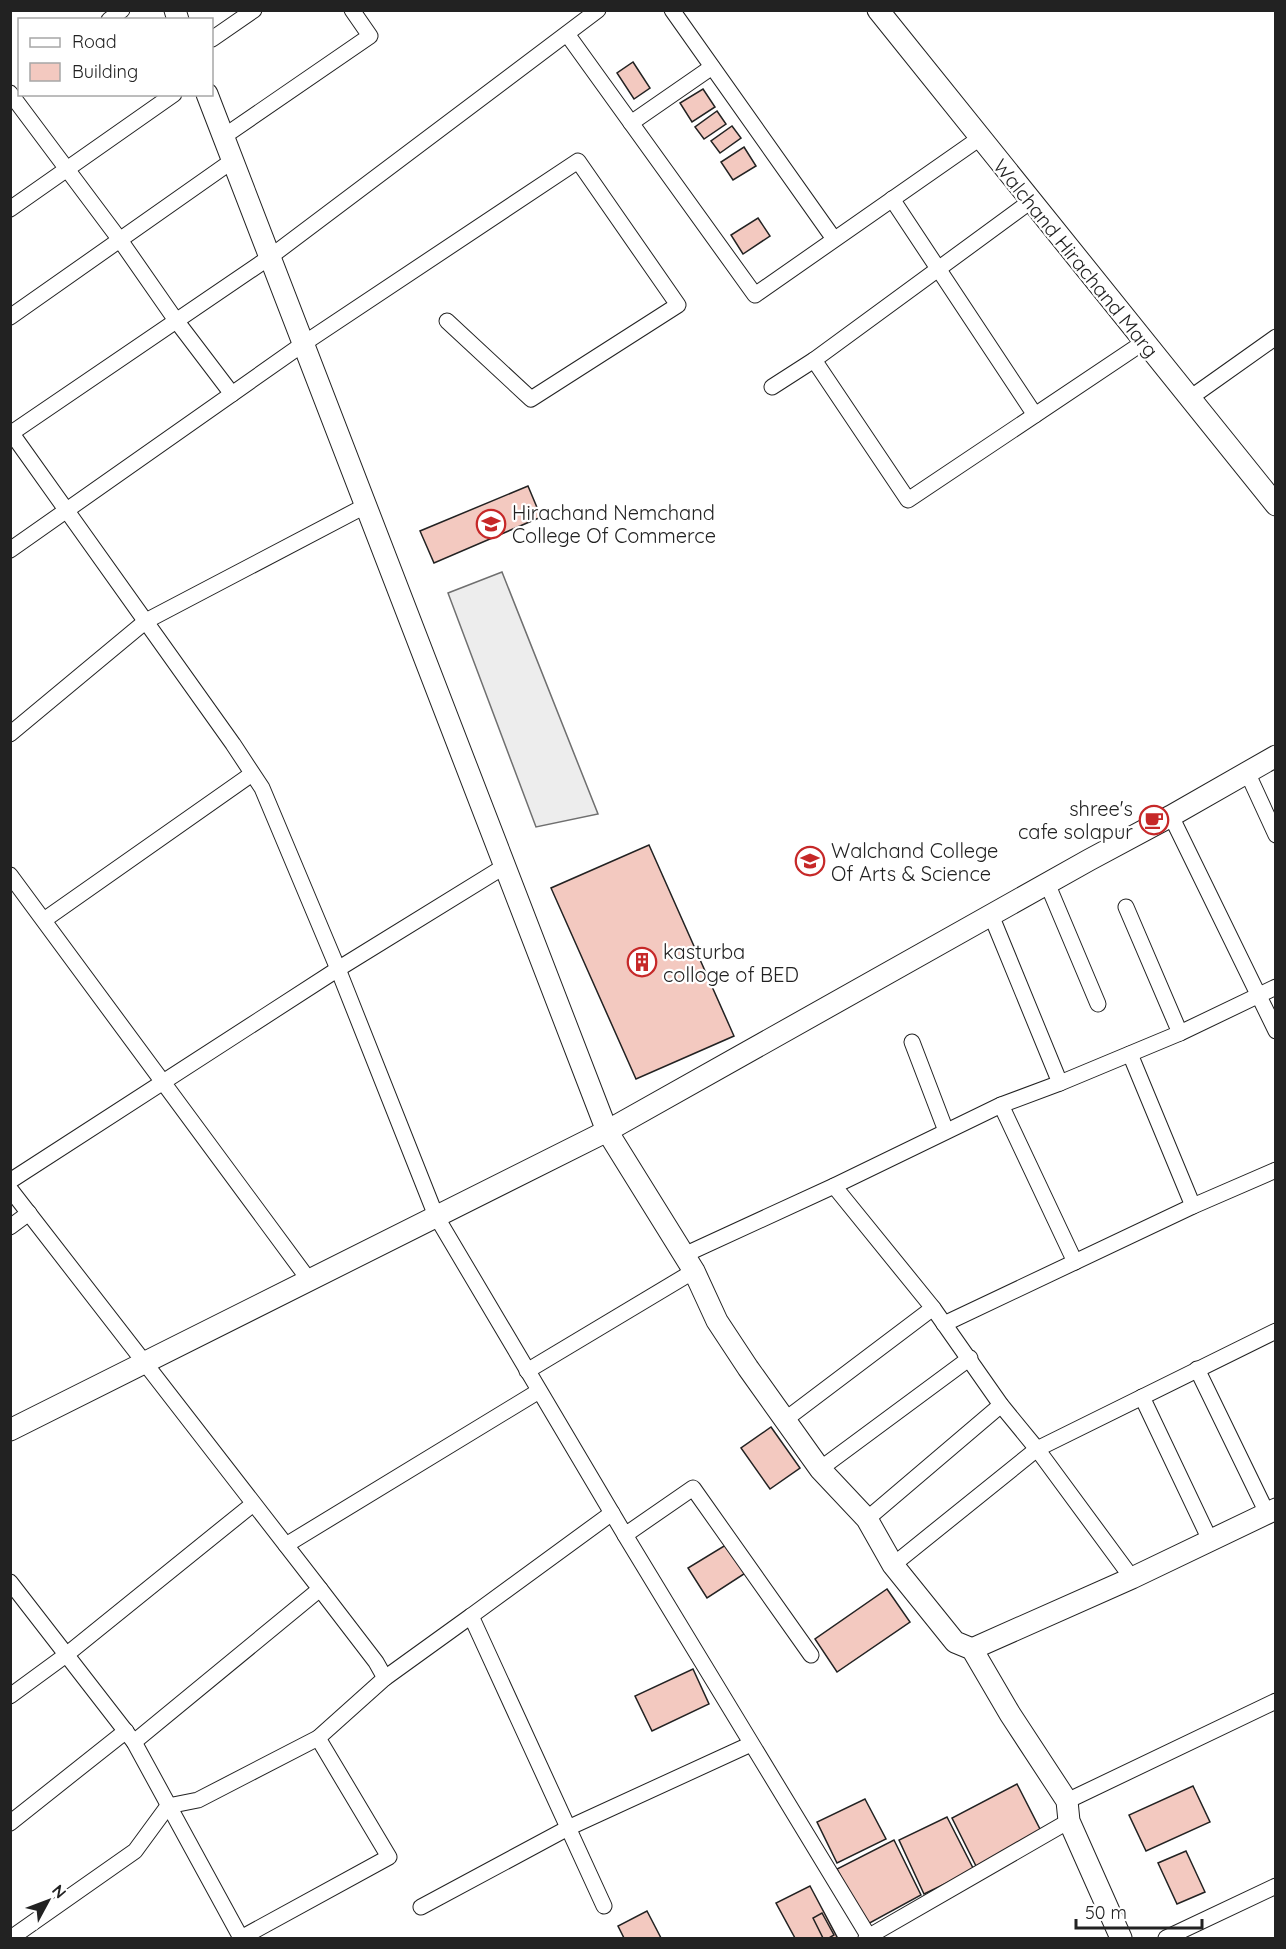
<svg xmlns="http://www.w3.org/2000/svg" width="1286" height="1949" font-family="Quicksand,sans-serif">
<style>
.parking{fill:#ededed;stroke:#6f6f6f;stroke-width:1.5}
.building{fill:#f3c9c0;stroke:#222;stroke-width:1.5}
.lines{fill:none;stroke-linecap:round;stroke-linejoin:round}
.street-casing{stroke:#222;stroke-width:17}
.secondary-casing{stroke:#222;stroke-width:23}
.street{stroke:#fff;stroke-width:15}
.secondary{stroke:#fff;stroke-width:21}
.labels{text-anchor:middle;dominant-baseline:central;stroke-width:4.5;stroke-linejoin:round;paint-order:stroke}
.street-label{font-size:20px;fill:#222;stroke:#fff}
.poi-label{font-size:20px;fill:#222;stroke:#fff;text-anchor:start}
</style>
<rect width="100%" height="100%" fill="#fff"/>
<!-- parking -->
<path class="parking" d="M502 572 598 814 536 827 448 593Z"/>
<!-- building -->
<g class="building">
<path d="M633 62 650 88 634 99 617 73Z"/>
<path d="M703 89 715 107 692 122 680 103Z"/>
<path d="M717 111 726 124 704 139 695 127Z"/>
<path d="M732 126 741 138 720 153 711 141Z"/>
<path d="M744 147 756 166 733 180 721 162Z"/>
<path d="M758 218 770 236 743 254 731 235Z"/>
<path d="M528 486 541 517 434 563 420 531Z"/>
<path d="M649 845 734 1036 636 1079 551 888Z"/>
<path d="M771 1427 800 1468 770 1489 741 1448Z"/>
<path d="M729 1543 747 1572 707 1598 688 1568Z"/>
<path d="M887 1589 910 1622 837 1672 815 1639Z"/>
<path d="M693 1669 709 1704 652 1731 635 1696Z"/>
<path d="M1017 1784 1042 1833 977 1868 952 1818Z"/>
<path d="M1193 1786 1210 1822 1146 1851 1129 1815Z"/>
<path d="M865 1799 886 1839 837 1863 817 1822Z"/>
<path d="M947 1817 974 1870 924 1894 899 1840Z"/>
<path d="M894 1840 921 1895 866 1925 837 1869Z"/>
<path d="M1186 1851 1205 1892 1177 1904 1158 1863Z"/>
<path d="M810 1886 837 1937 835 1938H795L776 1903Z"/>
<path d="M647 1911 661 1938H624L618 1926Z"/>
<path d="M822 1913 834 1935 829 1938H823L813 1918Z"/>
</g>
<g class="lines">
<!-- street casing -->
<g class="street-casing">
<g id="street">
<path d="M672 10 834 239"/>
<path d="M109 20 122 10"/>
<path d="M567 34 755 295 980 138"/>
<path d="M212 39 254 10"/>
<path d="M10 93 120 240 175 319 232 394"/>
<path d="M631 123 712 67"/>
<path d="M223 137 370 36 352 10"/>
<path d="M892 199 1035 415"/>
<path d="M1031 201 814 360 908 500 1144 342"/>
<path d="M10 209 174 94"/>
<path d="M10 317 232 161"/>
<path d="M772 387 814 360"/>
<path d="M1190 398 1276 337"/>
<path d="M10 431 233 744 262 788 338 969 436 1216 625 1535 693 1488 811 1655"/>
<path d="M10 434 270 257 598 10"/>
<path d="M10 550 303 344 578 161 678 305 531 399 447 321"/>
<path d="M10 734 146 621 365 506"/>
<path d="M1247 772 1276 835"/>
<path d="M1171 816 1276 1031"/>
<path d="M10 875 309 1280"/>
<path d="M1047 883 1098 1004"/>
<path d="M1126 907 1180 1033"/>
<path d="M991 915 1060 1083"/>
<path d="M44 920 252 774"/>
<path d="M912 1042 946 1131"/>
<path d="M1130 1054 1193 1206"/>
<path d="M1001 1105 1075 1262"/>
<path d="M10 1181 338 969 505 866"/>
<path d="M834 1186 933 1308 1001 1405 1037 1449 1132 1578"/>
<path d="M10 1189 320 1589 134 1742"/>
<path d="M10 1227 29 1213"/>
<path d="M684 1255 834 1186 1001 1105 1060 1083 1180 1033 1276 987"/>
<path d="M944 1324 1193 1206 1276 1170"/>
<path d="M1197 1369 1267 1513"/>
<path d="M527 1371 694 1271"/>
<path d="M1142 1397 1210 1540"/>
<path d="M786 1419 933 1308"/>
<path d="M820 1469 970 1358"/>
<path d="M867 1519 1001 1405"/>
<path d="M625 1535 869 1937"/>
<path d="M286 1545 539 1391"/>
<path d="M893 1565 1037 1449 1276 1331"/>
<path d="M10 1582 134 1742 241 1938"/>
<path d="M320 1589 376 1662 385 1678"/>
<path d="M471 1616 612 1513"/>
<path d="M10 1696 66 1655 253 1504"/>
<path d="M1067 1801 1276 1701"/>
<path d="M10 1823 126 1731"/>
<path d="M421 1907 568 1828 751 1744"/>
<path d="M11 1938 135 1851 168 1806 198 1800 318 1738 385 1678 471 1616 604 1906"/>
<path d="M241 1938 389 1857 318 1738"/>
<path d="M866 1938 1069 1821"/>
<path d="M1166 1938 1276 1886"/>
</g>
</g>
<!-- secondary casing -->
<g class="secondary-casing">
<g id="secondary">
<path d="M175 10 178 20"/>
<path d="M878 10 1276 505"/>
<path d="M207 94 607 1131 694 1271 717 1321 748 1368 820 1469 867 1519 893 1565 955 1642 972 1649 1010 1714 1067 1801 1069 1821 1121 1938"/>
<path d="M10 1430 607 1131 1089 860 1171 816 1276 756"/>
<path d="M972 1649 1132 1578 1276 1509"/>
</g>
</g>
<!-- street -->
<use href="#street" class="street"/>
<!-- secondary -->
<use href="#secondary" class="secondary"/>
</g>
<!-- icons -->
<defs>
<g id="university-ring" transform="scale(1.5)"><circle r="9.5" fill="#fff" stroke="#c62828" stroke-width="1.5"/><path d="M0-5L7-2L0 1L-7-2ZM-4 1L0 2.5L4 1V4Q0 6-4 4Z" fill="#c62828"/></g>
<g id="cafe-ring" transform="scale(1.5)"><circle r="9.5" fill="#fff" stroke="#c62828" stroke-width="1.5"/><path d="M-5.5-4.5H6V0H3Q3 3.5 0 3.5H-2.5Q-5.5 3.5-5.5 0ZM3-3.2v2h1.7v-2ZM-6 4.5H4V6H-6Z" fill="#c62828"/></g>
<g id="building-ring" transform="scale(1.5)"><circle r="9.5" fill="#fff" stroke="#c62828" stroke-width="1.5"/><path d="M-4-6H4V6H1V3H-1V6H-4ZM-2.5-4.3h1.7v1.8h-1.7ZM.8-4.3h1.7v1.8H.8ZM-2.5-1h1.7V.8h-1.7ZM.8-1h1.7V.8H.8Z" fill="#c62828"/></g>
</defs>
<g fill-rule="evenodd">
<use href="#university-ring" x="491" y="524"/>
<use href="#cafe-ring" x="1154" y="820"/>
<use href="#university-ring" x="810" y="861"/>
<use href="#building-ring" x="642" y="962"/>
</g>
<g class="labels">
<!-- street labels -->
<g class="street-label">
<text transform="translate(1076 258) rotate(51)">Walchand Hirachand Marg</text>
</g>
<!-- poi labels -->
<g class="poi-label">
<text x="512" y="512">Hirachand Nemchand<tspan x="512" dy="23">College Of Commerce</tspan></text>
<text x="1133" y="808" text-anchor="end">shree's<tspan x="1133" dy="23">cafe solapur</tspan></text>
<text x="831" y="850">Walchand College<tspan x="831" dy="23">Of Arts &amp; Science</tspan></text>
<text x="663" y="951">kasturba<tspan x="663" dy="23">colloge of BED</tspan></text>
</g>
</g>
<!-- border -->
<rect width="1286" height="1949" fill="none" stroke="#222222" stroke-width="24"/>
<!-- legend -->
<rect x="18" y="18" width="195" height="78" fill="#ffffff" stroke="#a7a7a7" stroke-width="1.5"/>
<rect x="30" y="38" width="30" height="9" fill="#ffffff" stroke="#a7a7a7" stroke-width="1.5"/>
<text x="72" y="48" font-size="18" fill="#222222">Road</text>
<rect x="30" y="63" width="30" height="18" fill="#f3c9c0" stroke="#a7a7a7" stroke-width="1.5"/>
<text x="72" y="78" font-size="18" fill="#222222">Building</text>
<!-- north arrow -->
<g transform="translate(48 1901) rotate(49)" stroke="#ffffff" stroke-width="4.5" paint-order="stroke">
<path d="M0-4.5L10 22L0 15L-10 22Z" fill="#222222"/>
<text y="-9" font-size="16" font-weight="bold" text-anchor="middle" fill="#222222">N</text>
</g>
<!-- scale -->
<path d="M1076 1919v9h126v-9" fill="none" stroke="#222222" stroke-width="3"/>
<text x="1085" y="1919" font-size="18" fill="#222222" stroke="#ffffff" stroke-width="4.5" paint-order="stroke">50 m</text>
</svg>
